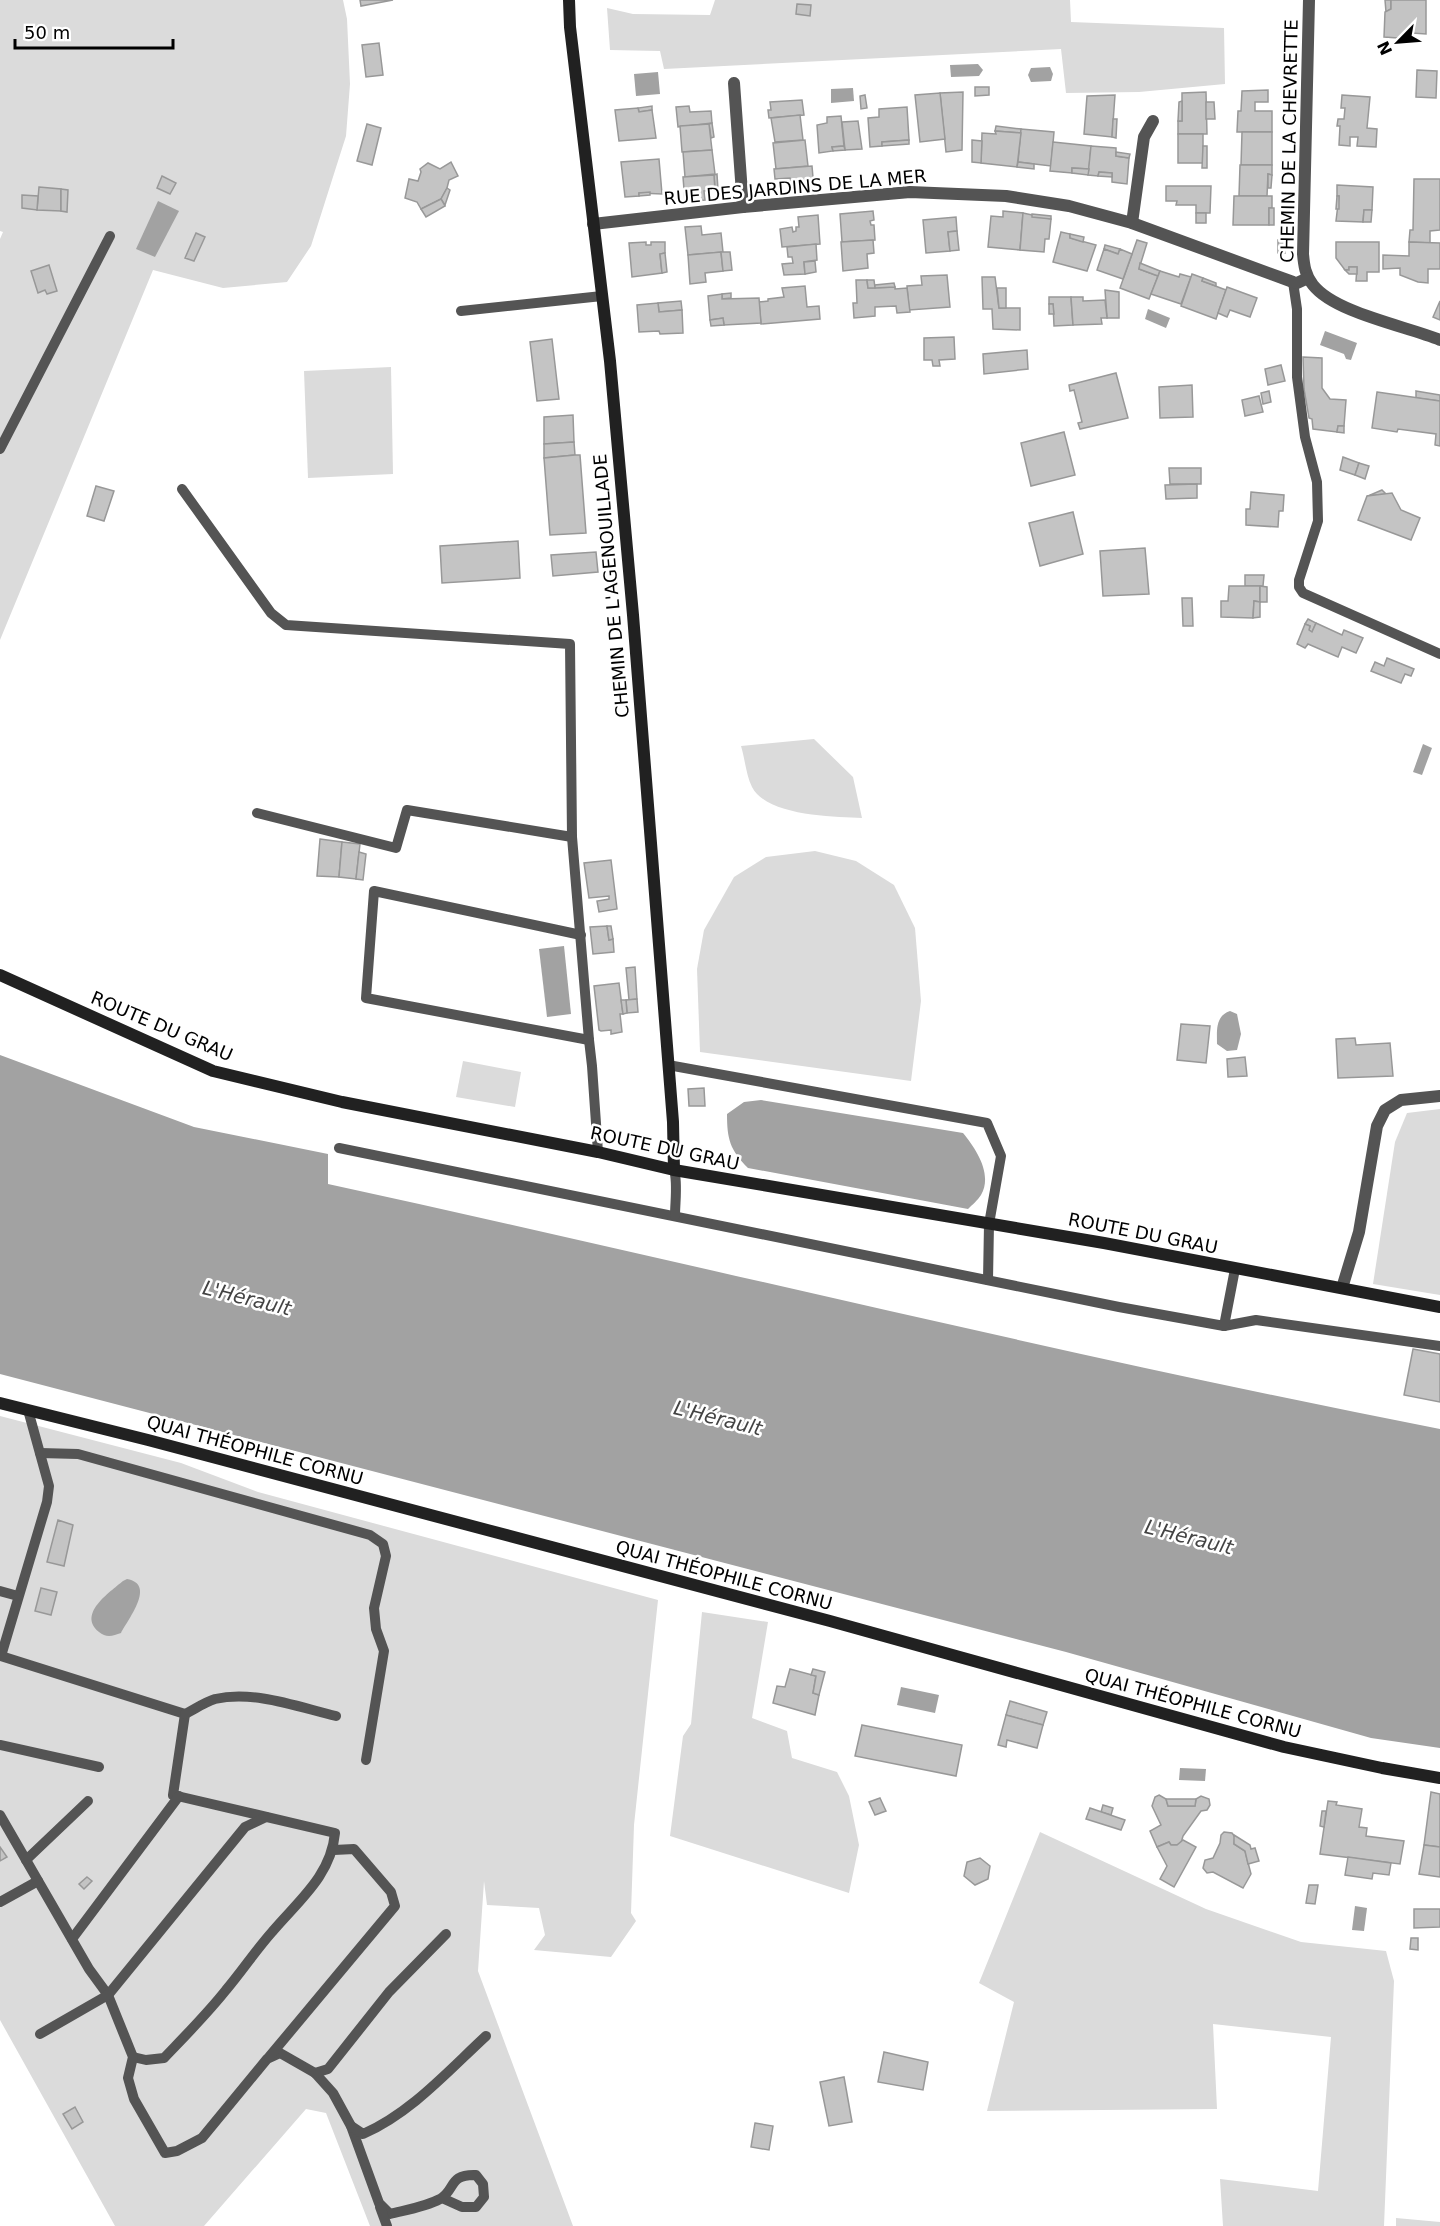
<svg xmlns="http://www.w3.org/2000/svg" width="1440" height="2226" font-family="'DejaVu Sans',sans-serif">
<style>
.green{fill:#dbdbdb}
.water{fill:#a2a2a2}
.building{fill:#c4c4c4;stroke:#989898;stroke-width:1.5}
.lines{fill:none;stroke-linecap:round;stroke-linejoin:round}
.lane{stroke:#545454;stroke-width:10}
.street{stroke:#545454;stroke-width:12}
.secondary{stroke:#212121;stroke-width:12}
.labels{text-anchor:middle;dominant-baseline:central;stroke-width:5;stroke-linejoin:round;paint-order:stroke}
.street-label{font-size:18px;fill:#000;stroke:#fff}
.water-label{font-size:20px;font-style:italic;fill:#434343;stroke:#fff}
</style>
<rect width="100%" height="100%" fill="#fff"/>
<!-- green -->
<g class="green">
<path d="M0 0H343L347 19 350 84 346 136 311 246 287 282 223 288 153 270 0 640V239L3 232 0 231Z"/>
<path d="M715 0H1070L1071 22 1224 28 1225 84 1139 92 1066 93 1061 49 664 69 660 51 610 50 607 8 633 14 710 15Z"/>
<path d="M391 367 393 474 308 478 304 371Z"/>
<path d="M814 739 853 777 862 818C833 817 767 816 752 787 746 775 745 759 741 746Z"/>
<path d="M815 851 856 861 894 885 915 928 921 1001 911 1081 700 1052 697 969 704 930 734 877 766 857Z"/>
<path d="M463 1061 521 1072 515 1107 456 1097Z"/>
<path d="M1440 1109V1295L1373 1284 1395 1142 1407 1113Z"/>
<path d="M0 1416 181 1463 258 1492 658 1600 634 1825 631 1913 636 1921 611 1957 534 1950 545 1935 539 1908 487 1905 484 1881 478 1971 573 2226H370L326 2113 306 2109 204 2226H115L0 2020Z"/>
<path d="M702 1612 768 1622 752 1718 787 1731 792 1758 837 1772 849 1796 859 1845 849 1893 670 1836 683 1736 691 1724Z"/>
<path d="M1040 1832 1206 1909 1301 1942 1386 1951 1394 1981 1384 2226H1223L1220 2179 1318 2191 1331 2037 1213 2024 1217 2109 987 2111 1014 2002 979 1983Z"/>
<path d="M1396 2218 1440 2222V2226H1396Z"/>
</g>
<!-- water -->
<g class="water">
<path d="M978 64 983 70 979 76 951 77 950 65Z"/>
<path d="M1050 67 1053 74 1051 81 1031 82 1028 75 1031 68Z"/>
<path d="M658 72 660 94 636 96 634 74Z"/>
<path d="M853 88 854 101 831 103V89Z"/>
<path d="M158 201 179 211 155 257 136 249Z"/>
<path d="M1148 309 1170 318 1166 328 1145 319Z"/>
<path d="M1325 331 1357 343 1351 360 1346 359 1344 354 1320 345Z"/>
<path d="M1423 744 1432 748 1422 775 1413 772Z"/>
<path d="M564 946 571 1014 547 1017 539 949Z"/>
<path d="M1230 1011 1237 1014 1241 1034 1237 1050 1227 1051 1217 1044C1217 1031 1215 1016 1230 1011Z"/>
<path d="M0 1055 194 1127 328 1154V1184C699 1265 1067 1356 1440 1429V1748L1371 1738 1066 1652 0 1374Z"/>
<path d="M761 1100 963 1133C976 1149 993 1174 981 1195 978 1200 972 1205 968 1209L748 1168C730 1150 727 1139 727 1114L744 1102Z"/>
<path d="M127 1579C156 1584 129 1618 121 1633 113 1636 106 1638 99 1632 77 1614 110 1592 123 1581Z"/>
<path d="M901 1687 939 1695 935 1713 897 1705Z"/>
<path d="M1180 1768 1206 1769 1205 1781 1179 1780Z"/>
<path d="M1355 1906 1367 1908 1364 1931 1352 1930Z"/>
</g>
<!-- building -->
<g class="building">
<path d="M360 0H393L361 6Z"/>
<path d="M1385 0H1391V9L1386 12Z"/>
<path d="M1391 0H1426V34L1412 33V39L1384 37 1385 12 1391 9Z"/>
<path d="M797 4 811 5 810 16 796 14Z"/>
<path d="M379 43 383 75 366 77 362 45Z"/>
<path d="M1417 70 1437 71 1436 98 1416 97Z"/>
<path d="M975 87H989V95L975 96Z"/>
<path d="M1268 90V102H1255V111H1272V132H1237L1238 111H1241L1242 91Z"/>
<path d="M963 92 962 150 946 152 940 93Z"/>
<path d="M1206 92 1207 134H1178V121H1182V93Z"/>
<path d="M940 93 945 139 920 142 915 95Z"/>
<path d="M865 95 867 108 861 109 860 96Z"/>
<path d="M1115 95 1112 137 1084 134 1087 96Z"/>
<path d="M1342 95 1370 97 1367 128 1377 129 1376 147 1357 146 1358 137H1350V146L1339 145 1340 126H1337L1338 119H1344L1345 108H1341Z"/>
<path d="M802 100 804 115 769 118 768 110H771L770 102Z"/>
<path d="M1182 101V121H1178L1179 102Z"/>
<path d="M1206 102H1214L1215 119H1206Z"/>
<path d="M652 106V110L639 112 638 108Z"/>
<path d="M689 106 690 112 711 111 712 123 678 127 676 107Z"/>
<path d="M907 107 909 140 882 142V146L870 147 868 118 879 117V109Z"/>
<path d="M638 108 639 112 652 110 656 138 619 141 615 110Z"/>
<path d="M800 115 803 140 775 142 771 118Z"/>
<path d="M841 116 844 146 832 147 833 151 819 153 817 125 827 123V117Z"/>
<path d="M1113 119H1117L1116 138 1112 137Z"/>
<path d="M858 121 862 149 845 150 842 122Z"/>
<path d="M712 123 714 137 711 138 709 124Z"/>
<path d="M367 124 381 128 372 165 357 161Z"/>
<path d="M709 124 712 150 682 152 680 126Z"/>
<path d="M996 126 1021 129V133L995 131Z"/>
<path d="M1021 129 1054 132 1051 166 1018 162Z"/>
<path d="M995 131 1021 133 1017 167 981 163 982 133 996 134Z"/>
<path d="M1242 132H1272V165H1241Z"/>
<rect x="1178" y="134" width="25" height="29"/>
<path d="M805 140 808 166 776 169 773 143Z"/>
<path d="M909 140V144L882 146V142Z"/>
<path d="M972 140 982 141 981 163 972 162Z"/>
<path d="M1053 142 1091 146 1089 169 1072 168V173L1050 171Z"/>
<path d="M844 146 845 150 833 151 832 147Z"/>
<path d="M1091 146 1116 148V156L1129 158 1127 184 1112 182V173L1099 172 1098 176 1088 175Z"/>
<path d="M1203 146H1207V168H1202Z"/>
<path d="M712 150 715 174 685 177 683 152Z"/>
<path d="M1116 152 1130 154 1129 158 1116 156Z"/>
<path d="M659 159 662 194 639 193V196L625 197 621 162Z"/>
<path d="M451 162 458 176 449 180 447 188 441 199 421 209 417 202 405 198 409 179 418 181 421 172 420 169 428 163 440 169Z"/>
<path d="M1018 162 1034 164V169L1017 167Z"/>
<path d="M1240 165H1272V175L1268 174 1267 196H1239Z"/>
<path d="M812 166 814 189 789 192 788 182 791 181 790 178 775 179 774 169Z"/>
<path d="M1072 168 1089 169 1088 175 1072 173Z"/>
<path d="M1099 172 1112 173V177L1098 176Z"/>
<path d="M717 174 718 190H715L714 175Z"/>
<path d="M1268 174 1272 175 1271 188H1268Z"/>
<path d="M714 175 715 190 704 191 705 200 685 202 683 177Z"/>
<path d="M162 176 176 183 170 194 157 188Z"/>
<path d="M1414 179H1440V230L1430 231V243L1409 242 1410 230H1413Z"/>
<path d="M1337 185 1373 187 1372 210H1364L1363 222 1336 221 1339 196H1337Z"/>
<path d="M1166 186H1211L1210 213H1196V205H1176L1177 201H1166Z"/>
<path d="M39 187 61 189V211L37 210Z"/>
<path d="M447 188 450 190 445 205 441 199Z"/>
<path d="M61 189 68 190 67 212 61 211Z"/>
<path d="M650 192V195L639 196V193Z"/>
<path d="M22 195 38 196 37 210 22 208Z"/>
<path d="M1234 196H1272V208H1269V225H1233Z"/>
<path d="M1337 196H1339V209H1336Z"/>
<path d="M441 199 445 206 426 217 421 209Z"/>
<rect x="1269" y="208" width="5" height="17"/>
<path d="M1364 210H1372L1371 222H1363Z"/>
<path d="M873 211 874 220 870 221 871 225H874L875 240 842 242 840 214Z"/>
<path d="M1003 211 1023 213 1020 250 988 247 991 216 1003 217Z"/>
<path d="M1023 213 1051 219 1049 239H1045L1044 252 1020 250Z"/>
<rect x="1196" y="213" width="10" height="10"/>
<path d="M1032 214 1051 216V219L1032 217Z"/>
<path d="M818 215 820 244 782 247 780 229 792 227 793 232 796 231V227H799L798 217Z"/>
<path d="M956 217 957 231 948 232 950 251 926 253 923 220Z"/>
<path d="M701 226 702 235 721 233 723 252 688 255 685 227Z"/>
<path d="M957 231 959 250 950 251 948 232Z"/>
<path d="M1061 232 1070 234V238L1096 245 1087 271 1053 262Z"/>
<path d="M196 233 205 237 194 261 185 258Z"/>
<path d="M1070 234 1084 237 1083 242 1070 238Z"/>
<path d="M873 240 874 253 867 254 868 268 843 271 841 242Z"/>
<path d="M1137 240 1147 243 1139 269 1158 276 1149 299 1120 288Z"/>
<rect x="1278" y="240" width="7" height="13"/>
<path d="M646 242V245H651V242H665V253L660 254 662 273 632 277 629 243Z"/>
<path d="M1336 242H1379V272H1367V281H1356L1357 267H1349V270H1345L1336 258Z"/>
<path d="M1409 242 1440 243V269H1428V283L1418 282 1400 275V268L1383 269V255L1409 256Z"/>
<path d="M816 244 817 260 804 262 805 274 784 275 782 264 793 263 792 257H788L787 247Z"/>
<path d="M1105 245 1120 249 1118 254 1104 249Z"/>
<path d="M1104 249 1118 254 1120 249 1132 254 1123 279 1097 270Z"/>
<path d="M721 252 723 271 705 273 706 282 690 284 688 255Z"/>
<path d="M721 252H730L732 270 723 271Z"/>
<path d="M665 253 667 272 662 273 660 254Z"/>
<path d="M815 261 816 272 805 274 804 262Z"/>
<path d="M1140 263 1160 271 1158 276 1139 269Z"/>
<path d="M49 265 57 291 47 294 45 290 38 293 31 271Z"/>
<path d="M1349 267H1357V274H1349L1345 270H1349Z"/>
<path d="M1160 271 1179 277 1180 274 1191 277 1181 304 1151 294Z"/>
<path d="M1192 274 1203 278 1202 281 1226 290 1216 319 1181 306Z"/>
<path d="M947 275 950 307 909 310 907 286 922 285 921 276Z"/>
<path d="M982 277H995L999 308H1020V330L993 329 992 309H983Z"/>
<path d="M1203 278 1216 283V286L1202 281Z"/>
<path d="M856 280H867L868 288 895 287V289L907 288 910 312 897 313 896 306 875 307V316L854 318 853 303H857Z"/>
<path d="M867 280H874L875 288H868Z"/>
<path d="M894 283 895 287 875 288V285Z"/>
<path d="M805 286 807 307 819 306 820 319 761 324 759 302 768 301V299L784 297 782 288Z"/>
<path d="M1227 287 1257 298 1250 317 1230 310 1227 317 1218 313Z"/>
<path d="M997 288H1006V308H999Z"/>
<path d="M1105 290 1119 292V318H1107Z"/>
<path d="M731 293V298L722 299V294Z"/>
<path d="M722 294V299L759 298 761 323 724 325 723 318 710 320 708 296Z"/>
<path d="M1049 297H1071L1073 325 1054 326 1053 304H1049Z"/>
<path d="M1071 297H1083V301L1105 300 1107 318H1101L1102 324 1073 325Z"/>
<path d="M681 301 682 310 659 312 658 303Z"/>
<path d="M1440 301V320L1433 317Z"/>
<path d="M658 303 659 312 682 310 683 333 660 334 659 331 639 332 637 305Z"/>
<path d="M1049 304H1053L1054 314H1049Z"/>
<path d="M723 318 724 325 711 326 710 320Z"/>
<path d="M954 337 955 359 939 360 940 366H933L932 360H924V338Z"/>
<path d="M552 339 559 399 537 401 530 342Z"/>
<path d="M1027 350 1028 369 984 374 983 354Z"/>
<path d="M1303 357 1322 358V388L1330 399 1346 400 1344 426H1338L1337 432 1313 429 1312 419 1309 418 1304 389Z"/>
<path d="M1281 365 1285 381 1268 385 1265 369Z"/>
<path d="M1116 373 1128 418 1080 429 1078 423 1082 422 1074 390 1070 391 1069 385Z"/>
<path d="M1192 385 1193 417 1160 418 1159 387Z"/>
<path d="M1269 391 1271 402 1263 404 1261 393Z"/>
<path d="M1416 391 1440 395V401L1416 398Z"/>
<path d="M1377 392 1440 401V446L1435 445 1436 434 1398 429 1397 432 1372 428Z"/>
<path d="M1259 396 1263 412 1245 416 1242 400Z"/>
<path d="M573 415 574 442 544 444V417Z"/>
<path d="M1338 426H1344V433L1337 432Z"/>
<path d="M1064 432 1075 475 1031 486 1021 443Z"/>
<path d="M574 442 575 455 544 458V444Z"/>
<path d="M575 455H580L586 533 550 535 544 458Z"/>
<path d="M1343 457 1359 463 1355 475 1340 470Z"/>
<path d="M1359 463 1369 466 1365 479 1355 475Z"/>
<path d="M1169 468H1201V484H1170Z"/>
<path d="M1197 484V498L1166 499 1165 485Z"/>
<path d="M96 486 114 491 104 521 87 516Z"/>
<path d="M1382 490 1386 494 1367 496H1368Z"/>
<path d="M1251 492 1284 495 1283 511H1279L1278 527 1246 525V509H1250Z"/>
<path d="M1392 493 1401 510 1420 518 1411 540 1358 520 1367 496Z"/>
<path d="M1073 512 1083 554 1040 566 1029 523Z"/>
<path d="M518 541 520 578 442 583 440 546Z"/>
<path d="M1145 548 1149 594 1103 596 1100 551Z"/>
<path d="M596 552 598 572 553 576 551 555Z"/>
<path d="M1245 575H1264L1263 586H1245Z"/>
<path d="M1229 586H1260V602L1254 601 1253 618 1221 617V601H1228Z"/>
<path d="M1260 586 1267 587V602H1260Z"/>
<path d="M1182 598H1192L1193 626H1183Z"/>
<path d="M1254 601 1260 602V617L1253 618Z"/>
<path d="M1308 619 1316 623 1312 632 1309 630 1310 626 1305 624Z"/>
<path d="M1316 623 1342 635 1344 630 1363 638 1356 653 1342 647 1338 657 1308 644 1305 648 1297 644 1305 624 1310 626 1309 630 1312 632Z"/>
<path d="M1387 658 1414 669 1411 676 1405 674 1401 683 1371 671 1375 662 1384 666Z"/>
<path d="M320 839 342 842 339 877 317 876Z"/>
<path d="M342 842 360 844 356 879 339 877Z"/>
<path d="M359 852 366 854 363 880 356 879Z"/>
<path d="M611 860 617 909 599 912 597 901 609 899V896L589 898 584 863Z"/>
<path d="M607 926 609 940 613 939 614 952 593 954 590 927Z"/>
<path d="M607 926H611L613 939 609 940Z"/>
<path d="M635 967 637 999 629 1000 626 968Z"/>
<path d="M619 983 623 1014H620L622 1032 611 1034V1030L601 1031 599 1030 594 986Z"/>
<path d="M637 999 638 1012 627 1013 626 1000Z"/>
<path d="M621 1000H626L627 1013 623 1014Z"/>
<path d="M1181 1024 1210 1026 1206 1063 1177 1060Z"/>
<path d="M1355 1038 1356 1045 1390 1043 1393 1076 1338 1078 1336 1039Z"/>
<path d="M1245 1057 1247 1076 1228 1077 1227 1059Z"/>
<path d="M704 1088 705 1106H689L688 1089Z"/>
<path d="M1413 1349 1440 1354V1402L1404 1395Z"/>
<path d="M58 1520 73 1525 64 1566 47 1562Z"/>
<path d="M41 1588 57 1592 51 1615 35 1611Z"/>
<path d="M790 1669 816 1676 813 1693 819 1695 815 1715 773 1703 777 1686 785 1687Z"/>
<path d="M813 1669 825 1672 819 1695 813 1693 816 1676 811 1675Z"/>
<path d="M1010 1701 1047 1712 1043 1725 1006 1715Z"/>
<path d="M1006 1715 1043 1725 1037 1748 1007 1740 1006 1747 998 1745Z"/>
<path d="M862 1725 962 1745 956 1776 855 1756Z"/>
<path d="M1431 1792 1440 1794V1847L1424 1845Z"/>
<path d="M1159 1795 1166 1799 1168 1806H1195L1196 1799 1201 1796 1209 1799 1210 1805 1207 1810 1201 1811 1183 1836 1181 1843 1177 1845H1171L1169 1842 1157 1847 1150 1831 1161 1825 1152 1806 1155 1797Z"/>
<path d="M880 1798 886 1811 875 1815 869 1802Z"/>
<path d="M1166 1799H1196L1195 1806H1168Z"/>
<path d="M1328 1801 1337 1802 1336 1805 1362 1809 1359 1827 1367 1828 1366 1836 1404 1841 1400 1864 1320 1854Z"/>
<path d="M1103 1805 1113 1808 1111 1815 1101 1812Z"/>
<path d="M1090 1808 1125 1820 1121 1830 1086 1819Z"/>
<path d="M1322 1811H1326L1324 1827 1320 1826Z"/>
<path d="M1224 1832 1232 1833 1235 1837 1234 1844 1245 1851 1251 1874 1243 1888 1213 1872 1207 1873 1203 1868 1205 1860 1213 1858 1220 1843 1221 1835Z"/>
<path d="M1234 1835 1250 1845 1251 1849 1255 1848 1259 1861 1248 1864 1245 1851 1234 1844Z"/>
<path d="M1183 1840 1196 1847 1174 1887 1160 1879 1167 1866 1157 1847 1169 1842 1171 1845H1177Z"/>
<path d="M1424 1845 1440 1847V1877L1419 1874Z"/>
<path d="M0 1847 7 1857 0 1861Z"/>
<path d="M1348 1857 1391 1863 1389 1875 1373 1873 1372 1879 1345 1875Z"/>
<path d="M980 1858 990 1866 988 1879 975 1885 964 1876 967 1862Z"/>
<path d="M87 1877 92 1881 84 1889 79 1884Z"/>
<path d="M1309 1885H1318L1315 1904 1306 1903Z"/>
<path d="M1414 1909H1440V1927L1414 1928Z"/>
<path d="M1411 1938H1418V1950L1410 1949Z"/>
<path d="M884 2052 928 2062 923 2090 878 2082Z"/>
<path d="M844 2077 852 2122 829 2126 820 2082Z"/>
<path d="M75 2107 83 2122 72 2129 63 2114Z"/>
<path d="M755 2123 773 2126 769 2150 751 2147Z"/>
</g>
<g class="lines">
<!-- lane -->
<g class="lane">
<path d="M1293 282 1297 309V377L1305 437 1317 482 1318 521 1299 580V587L1303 593 1440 654"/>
<path d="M461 311 602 296"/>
<path d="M0 449 110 236"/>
<path d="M182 489 271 613 286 625 570 644 572 837 589 1040 592 1066 598 1152"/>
<path d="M257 813 396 848 407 810 572 837"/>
<path d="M581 935 374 891 366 998 589 1040"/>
<path d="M668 1065 987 1123 1001 1156 989 1224 988 1280"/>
<path d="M339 1148 1119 1307 1224 1326 1256 1320 1440 1346"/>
<path d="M674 1170C678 1182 675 1202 675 1216"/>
<path d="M1224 1326 1235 1269"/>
<path d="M28 1410 49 1486 47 1502 1 1656 185 1714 173 1795 335 1833C331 1876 298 1901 272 1932 256 1950 242 1971 226 1990 207 2014 185 2036 164 2058L146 2060 133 2057"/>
<path d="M40 1453 78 1454 370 1535 383 1544 386 1556 374 1608 376 1629 384 1651 366 1760"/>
<path d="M0 1591 18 1596"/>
<path d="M185 1714C195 1709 205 1702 215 1699 254 1690 298 1707 336 1716"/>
<path d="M0 1745 99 1767"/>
<path d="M0 1815 89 1969 108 1995 133 2057 128 2078 134 2099 165 2153 177 2151 202 2138 267 2059 280 2053 315 2073 333 2093 351 2126 379 2203 390 2214C406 2210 425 2207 440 2199 456 2190 448 2174 476 2175L483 2184 484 2197 476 2207H462L442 2198"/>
<path d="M26 1860 88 1801"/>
<path d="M0 1902 38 1881"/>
<path d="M72 1939 179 1796"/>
<path d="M40 2034 108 1995 245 1827 266 1817"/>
<path d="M269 2057 395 1906 391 1892 354 1849 334 1850"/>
<path d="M315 2073 328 2069 389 1992 446 1934"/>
<path d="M351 2126 363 2134C411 2113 448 2071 486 2036"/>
<path d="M380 2207 387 2226"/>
</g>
<!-- street -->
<g class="street">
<path d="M1309 0 1303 254C1304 265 1305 275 1313 285 1335 313 1406 326 1440 340"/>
<path d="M734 83 743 207"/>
<path d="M1132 223 1144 137 1153 121"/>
<path d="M593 224 743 207 910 192 1006 196 1069 206 1132 223 1293 282 1297 283 1308 278"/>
<path d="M1342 1288 1359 1232 1377 1126 1385 1110 1401 1100 1440 1096"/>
</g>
<!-- secondary -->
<g class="secondary">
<path d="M569 0 570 27 610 361 633 615 673 1122 674 1170"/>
<path d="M0 975 213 1071 342 1102 598 1152 674 1170 1104 1243 1440 1307"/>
<path d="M0 1403 148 1440 830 1621 1284 1747 1382 1768 1440 1778"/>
</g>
</g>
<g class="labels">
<!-- street labels -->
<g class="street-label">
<text transform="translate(1289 141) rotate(-89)">CHEMIN DE LA CHEVRETTE</text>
<text transform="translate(795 187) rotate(-5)">RUE DES JARDINS DE LA MER</text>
<text transform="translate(611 586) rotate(-95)">CHEMIN DE L'AGENOUILLADE</text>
<text transform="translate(162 1026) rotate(23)">ROUTE DU GRAU</text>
<text transform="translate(665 1148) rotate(12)">ROUTE DU GRAU</text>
<text transform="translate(1143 1233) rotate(11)">ROUTE DU GRAU</text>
<text transform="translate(255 1450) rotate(15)">QUAI THÉOPHILE CORNU</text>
<text transform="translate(724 1575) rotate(15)">QUAI THÉOPHILE CORNU</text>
<text transform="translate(1193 1703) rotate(15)">QUAI THÉOPHILE CORNU</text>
</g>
<!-- water labels -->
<g class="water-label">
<text transform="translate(247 1298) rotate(14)">L'Hérault</text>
<text transform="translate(718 1418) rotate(14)">L'Hérault</text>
<text transform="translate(1189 1537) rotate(14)">L'Hérault</text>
</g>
</g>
<!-- north arrow -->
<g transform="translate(1398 42) rotate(245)" stroke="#ffffff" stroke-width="4.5" paint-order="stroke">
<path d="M0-4.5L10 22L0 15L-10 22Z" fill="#000000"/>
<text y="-9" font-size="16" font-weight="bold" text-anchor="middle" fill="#000000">N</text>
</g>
<!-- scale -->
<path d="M15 39v9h158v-9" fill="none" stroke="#000000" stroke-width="3"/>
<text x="24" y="39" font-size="18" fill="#000000" stroke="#ffffff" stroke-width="4.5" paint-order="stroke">50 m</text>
</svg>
